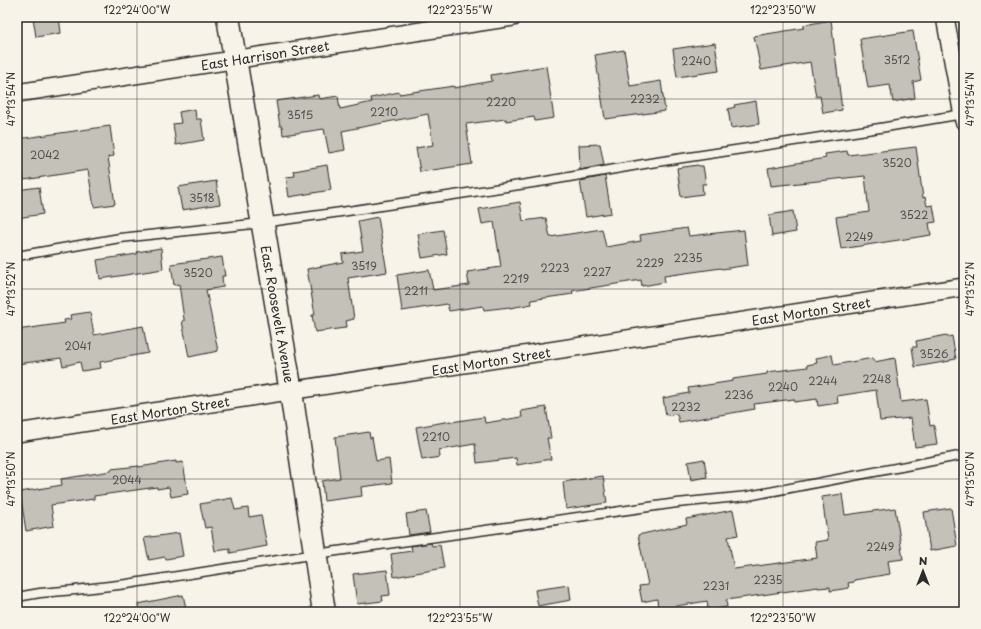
<svg xmlns="http://www.w3.org/2000/svg" width="981" height="629" font-family="'Playpen Sans',sans-serif">
<style>
.building{fill:#c4c1b9;stroke:#2b2b2b}
.lines{fill:none;stroke-linecap:round;stroke-linejoin:round}
.lane-casing{stroke:#2b2b2b;stroke-width:11}
.street-casing{stroke:#2b2b2b;stroke-width:20}
.secondary-casing{stroke:#2b2b2b;stroke-width:25}
.lane{stroke:#f7f3e8;stroke-width:8}
.street{stroke:#f7f3e8;stroke-width:17}
.secondary{stroke:#f7f3e8;stroke-width:22}
.ticks{fill:none;stroke:#2b2b2b;stroke-width:1;stroke-opacity:0.45}
.labels{text-anchor:middle;dominant-baseline:central;stroke-width:3;stroke-linejoin:round;paint-order:stroke}
.number-label{font-size:11px;fill:#51504e}
.street-label{font-size:13px;fill:#2b2b2b;stroke:#f7f3e8}
.neatline{fill:none;stroke:#2b2b2b;stroke-width:1.5}
.ticks-label{font-size:10px;text-anchor:middle;fill:#2b2b2b}
</style>
<rect width="100%" height="100%" fill="#f7f3e8"/>
<filter id="ink" filterUnits="userSpaceOnUse"><feTurbulence type="fractalNoise" baseFrequency=".025" numOctaves="2"/><feDisplacementMap in="SourceGraphic" scale="8" xChannelSelector="R" yChannelSelector="G"/><feConvolveMatrix kernelMatrix="1 2 1 2 8 2 1 2 1" color-interpolation-filters="sRGB"/></filter>
<g filter="url(#ink)">
<!-- building -->
<g class="building">
<path d="M33 17H59L61 33 36 37Z"/>
<path d="M831 20 842 110 823 113 820 96 816 97 810 62 761 70 754 36 804 28V25Z"/>
<path d="M913 31 921 80 913 82 915 98 893 102 890 85 868 88 860 39Z"/>
<path d="M715 43 719 71 677 77 673 49Z"/>
<path d="M624 50 630 86 661 81 665 111 605 119 595 55Z"/>
<path d="M546 66 554 118 535 121 534 117 506 121V119L466 124 472 164 420 172 416 148 433 145 428 114 342 131 345 150 329 153 324 129 283 135 282 126H280L276 101 318 95 319 99 338 96 340 109 372 102 371 98 399 92V94L454 86V88L492 81 491 75Z"/>
<path d="M756 101 759 124 731 128 728 109 735 107 734 105Z"/>
<path d="M195 109 196 119H201L204 140 176 145 173 124 181 123 179 112Z"/>
<path d="M110 126 114 156 108 157 115 204 94 207 88 170 24 180 18 139Z"/>
<path d="M600 144 604 165 580 170 579 145Z"/>
<path d="M916 147 923 198 925 197 927 206 933 205 936 222 929 223 931 235 841 249 836 217 869 212 865 176 771 186 768 168 826 158 825 154 847 151 848 155Z"/>
<path d="M327 165 331 190 289 197 286 177 295 176 294 171Z"/>
<path d="M698 165 699 166H703L706 184H702L703 194 681 197 677 168Z"/>
<path d="M605 176 611 213 586 217 580 181Z"/>
<path d="M216 181 220 204 182 210 178 187Z"/>
<path d="M39 187 43 214 17 218V190Z"/>
<path d="M520 202 523 221 546 218 550 237 602 229 606 247 641 241 640 235 687 228 689 236 744 230 748 265 722 269 721 268 664 276 665 282 642 286 641 280 572 291 573 294 531 300 532 304 510 308V307L484 310 483 306 449 311 447 304 402 311 397 275 429 270 433 290 469 285 467 272 501 267 494 222 482 224 479 209Z"/>
<path d="M793 211 796 232 772 236 769 215Z"/>
<path d="M378 217 387 272 348 278 354 319 346 321 347 326H345V328L315 332 312 315H315L307 269 343 262 342 254 363 251 358 221Z"/>
<path d="M443 230 447 254 422 258 418 234Z"/>
<path d="M161 248 163 269 100 279 97 260 137 254V252Z"/>
<path d="M222 257 225 276H222L223 287 206 290 218 351 189 357 182 321H184V319L179 284 174 285 171 264Z"/>
<path d="M90 312 94 335 143 326 148 353 100 362 101 368 82 371 80 362 63 366 61 358 17 364V330L65 323 64 320 71 319 70 315Z"/>
<path d="M946 335 947 337 952 336 956 359 950 360V361L915 367 912 347H917L916 341Z"/>
<path d="M832 355 834 365 873 358 874 362 895 358 901 402 926 399 930 426 934 425 937 444 915 447 911 418 880 421 876 390 837 396 838 403 818 406 817 399 794 402V399L754 404 755 409 679 422 677 414 666 415 663 398 689 393 688 388 733 381V379L767 374V372L808 367 807 365 817 363 816 358Z"/>
<path d="M546 407 551 438H547L551 459 517 465 516 458 477 463 475 444 439 450 440 457 422 460 416 427 451 421V422L484 417 485 423 522 417 521 411Z"/>
<path d="M369 432 370 438 372 437 376 461 389 459 392 483 361 487 362 496 324 501 322 481 340 478 335 437Z"/>
<path d="M704 459 707 477 691 480 688 462Z"/>
<path d="M176 461V463L183 462 188 494 171 497 169 487 157 489V487L94 496V499L51 505 54 526 26 531 20 492 62 485 61 479 111 471V469L139 466V467Z"/>
<path d="M603 476 607 503 566 509 563 482Z"/>
<path d="M842 494 845 515 895 508 903 559 888 561 890 574 854 580V582L848 583 849 588 830 591V587L818 588V587L726 600 727 607 708 610 707 601 658 609 657 599 642 602 639 586 648 585 638 535 687 524 686 519 733 510 738 535 728 537 734 569 817 558 815 542 828 540 822 497Z"/>
<path d="M232 498 235 510 248 508 249 517 261 515 267 546 230 553V549L215 551 211 527 205 528 200 504Z"/>
<path d="M951 508 957 546 930 551 924 512Z"/>
<path d="M426 511 430 532 409 535 406 514Z"/>
<path d="M179 533 183 556 166 559 165 557 149 560 144 538Z"/>
<path d="M431 543 432 546 440 545 444 568 394 577 391 554 412 551 411 546Z"/>
<path d="M387 570 390 595 382 596 383 601 357 604 353 574Z"/>
<path d="M569 585 571 600 538 606 535 590Z"/>
<path d="M183 595 187 612H139L138 604Z"/>
</g>
<g class="lines">
<!-- lane casing -->
<g class="lane-casing">
<g id="lane">
<path d="M17 256 120 238 262 223 341 212 546 181 650 163 880 128 963 114"/>
<path d="M17 597 40 593 75 590 127 584 316 554 677 503 748 496 964 455"/>
</g>
</g>
<!-- street casing -->
<g class="street-casing">
<g id="street">
<path d="M945 17 964 121"/>
<path d="M17 93 513 17"/>
<path d="M17 433 964 287"/>
</g>
</g>
<!-- secondary casing -->
<g class="secondary-casing">
<path id="secondary" d="M228 17 291 392 324 612"/>
</g>
<!-- lane -->
<use href="#lane" class="lane"/>
<!-- street -->
<use href="#street" class="street"/>
<!-- secondary -->
<use href="#secondary" class="secondary"/>
</g>
</g>
<!-- ticks -->
<path class="ticks" d="M137 17V612M460 17V612M783 17V612M17 99H964M17 289H964M17 479H964"/>
<g class="labels">
<!-- number labels -->
<g class="number-label">
<text x="897" y="59">3512</text>
<text x="696" y="60">2240</text>
<text x="645" y="98">2232</text>
<text x="501" y="101">2220</text>
<text x="384" y="111">2210</text>
<text x="300" y="114">3515</text>
<text x="45" y="154">2042</text>
<text x="897" y="162">3520</text>
<text x="202" y="197">3518</text>
<text x="914" y="214">3522</text>
<text x="859" y="236">2249</text>
<text x="688" y="257">2235</text>
<text x="650" y="262">2229</text>
<text x="364" y="265">3519</text>
<text x="555" y="267">2223</text>
<text x="597" y="271">2227</text>
<text x="198" y="272">3520</text>
<text x="516" y="278">2219</text>
<text x="416" y="290">2211</text>
<text x="78" y="345">2041</text>
<text x="934" y="353">3526</text>
<text x="877" y="378">2248</text>
<text x="823" y="380">2244</text>
<text x="783" y="386">2240</text>
<text x="739" y="394">2236</text>
<text x="686" y="406">2232</text>
<text x="436" y="436">2210</text>
<text x="127" y="479">2044</text>
<text x="880" y="546">2249</text>
<text x="768" y="579">2235</text>
<text x="716" y="585">2231</text>
</g>
<!-- street labels -->
<g class="street-label">
<text transform="translate(265 55) rotate(-9)">East Harrison Street</text>
<text transform="translate(811 311) rotate(-9)">East Morton Street</text>
<text transform="translate(278 314) rotate(80)">East Roosevelt Avenue</text>
<text transform="translate(491 361) rotate(-9)">East Morton Street</text>
<text transform="translate(170 410) rotate(-9)">East Morton Street</text>
</g>
</g>
<!-- margin -->
<rect width="981" height="629" fill="none" stroke="#f7f3e8" stroke-width="44"/>
<!-- north arrow -->
<g transform="translate(923 571)" stroke="#f7f3e8" stroke-width="3" paint-order="stroke">
<path d="M0-3L7 15L0 10L-7 15Z" fill="#2b2b2b"/>
<text y="-6" font-size="11" font-weight="bold" text-anchor="middle" fill="#2b2b2b">N</text>
</g>
<rect x="22" y="22" width="937" height="585" class="neatline"/>
<g class="ticks-label">
<text x="137" y="14">122°24'00"W</text>
<text x="460" y="14">122°23'55"W</text>
<text x="783" y="14">122°23'50"W</text>
<text transform="translate(11 99) rotate(-90)" y="4">47°13'54"N</text>
<text transform="translate(970 99) rotate(-90)" y="4">47°13'54"N</text>
<text transform="translate(11 289) rotate(-90)" y="4">47°13'52"N</text>
<text transform="translate(970 289) rotate(-90)" y="4">47°13'52"N</text>
<text transform="translate(11 479) rotate(-90)" y="4">47°13'50"N</text>
<text transform="translate(970 479) rotate(-90)" y="4">47°13'50"N</text>
<text x="137" y="622">122°24'00"W</text>
<text x="460" y="622">122°23'55"W</text>
<text x="783" y="622">122°23'50"W</text>
</g>
</svg>
